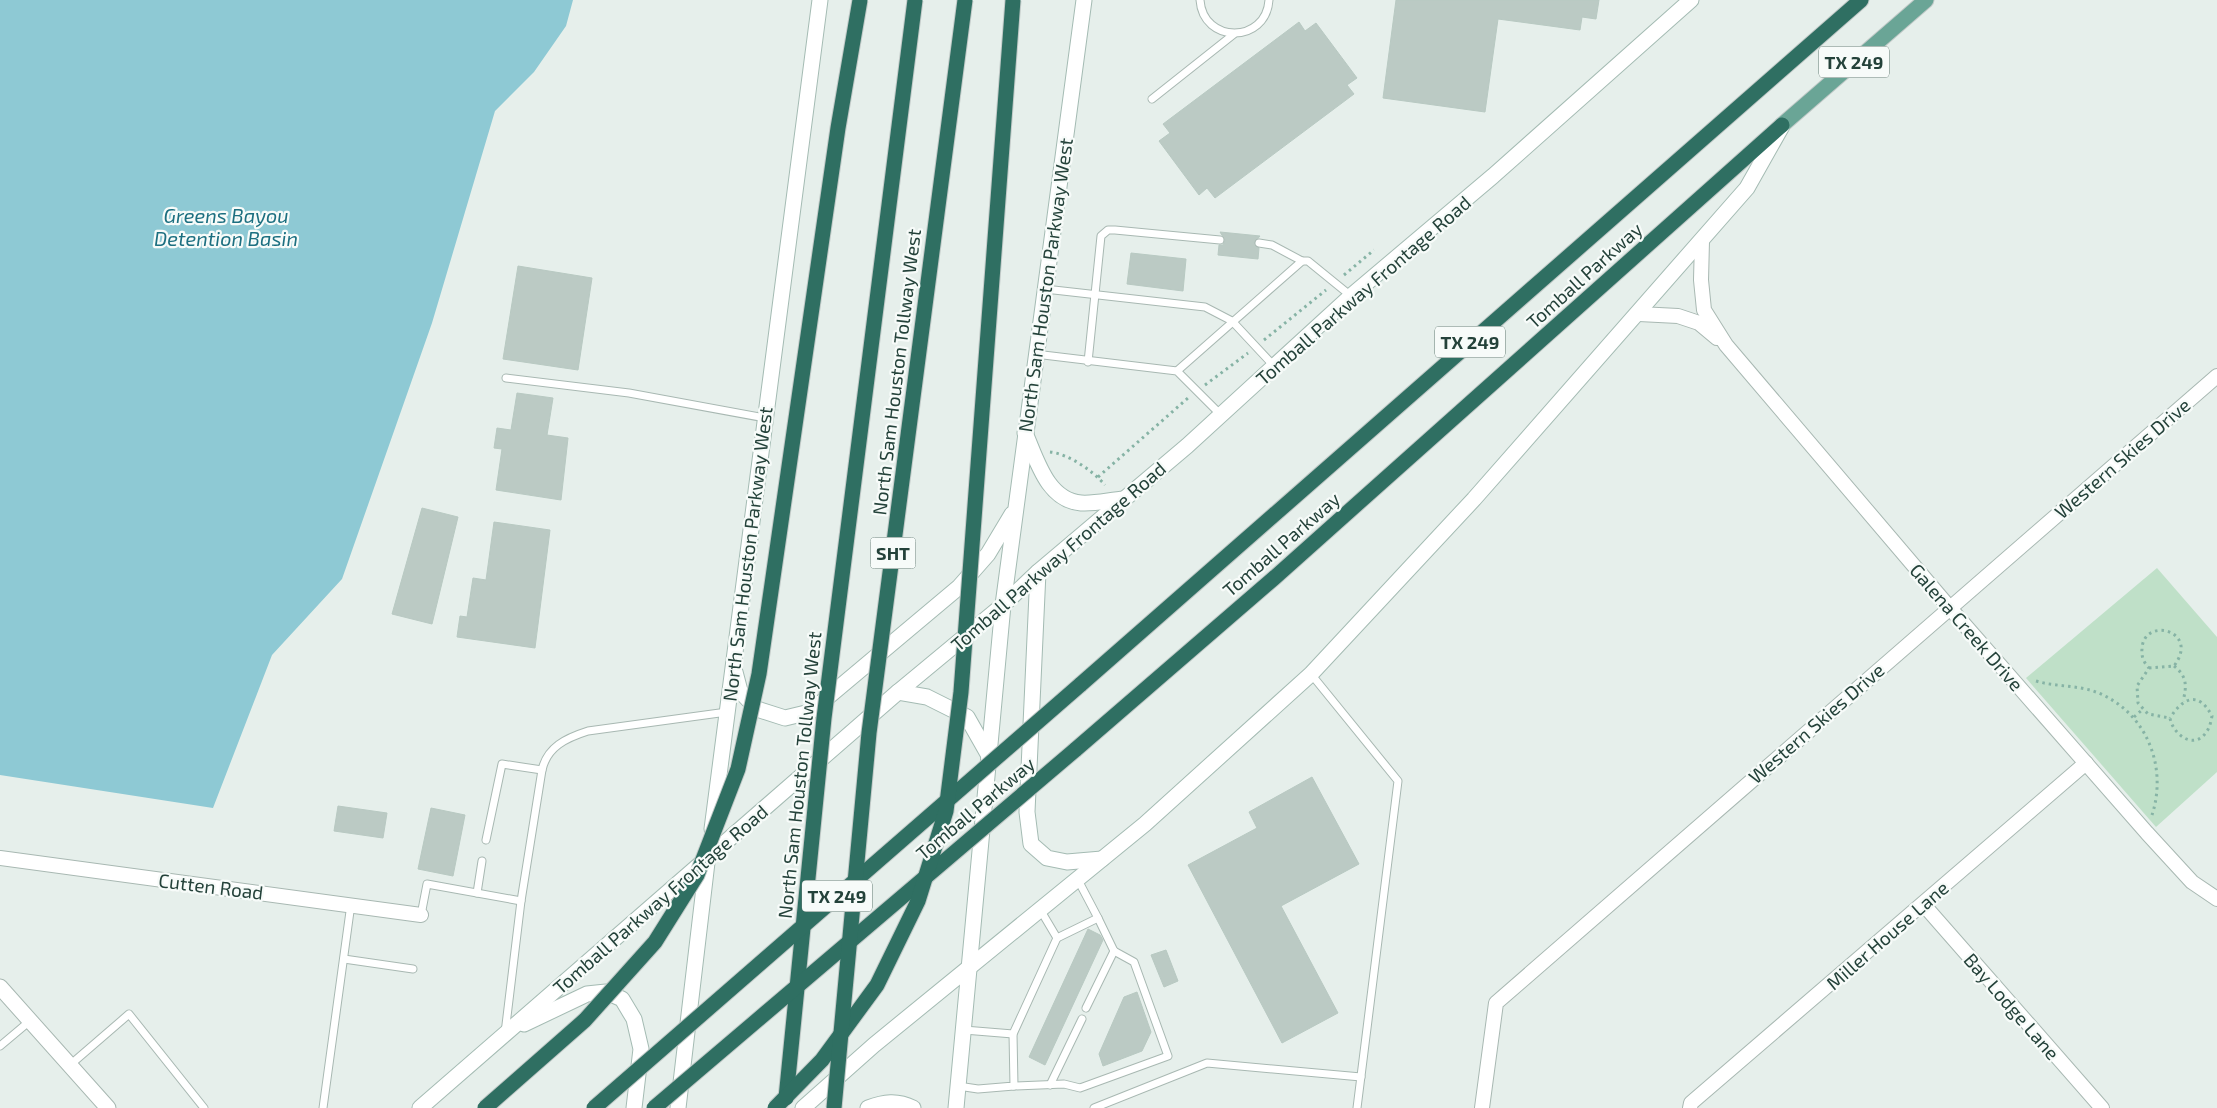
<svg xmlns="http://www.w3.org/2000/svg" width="2217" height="1108" font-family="'Exo 2',sans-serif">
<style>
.green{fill:#bfe0c8}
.water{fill:#8ec9d4}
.building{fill:#bbcac4;stroke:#b8c9c2}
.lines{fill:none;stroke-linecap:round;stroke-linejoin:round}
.service-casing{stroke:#a8b8b2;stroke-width:9}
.minor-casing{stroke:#a8b8b2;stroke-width:16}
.tertiary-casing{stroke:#a8b8b2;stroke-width:17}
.secondary-casing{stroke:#a4bbb3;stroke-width:17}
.primary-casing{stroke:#c2cac8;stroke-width:17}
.motorway-casing{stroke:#c2cac8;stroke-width:17}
.path{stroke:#86b3a5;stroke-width:3;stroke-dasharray:2.5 4;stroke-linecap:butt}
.service{stroke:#fff;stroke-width:7}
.minor{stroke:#fff;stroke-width:14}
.tertiary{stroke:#fff;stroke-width:15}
.secondary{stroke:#fff;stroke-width:15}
.primary{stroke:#6aa596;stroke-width:15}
.motorway{stroke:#2f6f62;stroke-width:15}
.motorway-bridge-casing{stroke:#c2cac8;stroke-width:17;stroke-linecap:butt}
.motorway-bridge{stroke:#2f6f62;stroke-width:15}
.labels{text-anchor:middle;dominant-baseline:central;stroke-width:4.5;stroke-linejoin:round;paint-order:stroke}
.shield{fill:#f7fbf9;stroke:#637a73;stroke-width:1}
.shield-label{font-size:18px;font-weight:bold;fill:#24423a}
.street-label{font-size:19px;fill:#24423a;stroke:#f7fbf9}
.water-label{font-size:20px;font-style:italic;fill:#1c6f80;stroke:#f7fbf9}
</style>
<rect width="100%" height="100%" fill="#e6efeb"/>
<!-- green -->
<path class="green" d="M2157 568 2217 637V772L2156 827 2026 678Z"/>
<!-- water -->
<path class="water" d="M0 0H573L566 26 534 72 495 111 432 323 342 579 272 655 213 808 0 775Z"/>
<!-- building -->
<g class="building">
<path d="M1396 0H1599L1596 19 1582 17 1580 30 1498 19 1485 112 1383 98Z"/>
<path d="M1299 22 1305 31 1316 23 1357 78 1347 85 1354 94 1215 198 1207 188 1199 195 1159 141 1170 133 1163 124Z"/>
<path d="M1220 232 1260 236 1254 243 1259 248 1258 259 1218 255 1219 245H1223L1225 240Z"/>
<path d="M1131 253 1186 259 1183 291 1127 284Z"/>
<path d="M518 266 592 278 578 370 503 359Z"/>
<path d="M517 393 553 398 547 435 568 438 561 500 496 490 502 449 494 448 497 428 511 430Z"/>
<path d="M422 508 458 517 432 624 392 614Z"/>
<path d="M494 522 550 530 535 648 457 637 460 616 467 617 473 578 486 580Z"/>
<path d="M1312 777 1359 864 1281 906 1338 1013 1282 1043 1188 865 1257 828 1249 812Z"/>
<path d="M338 806 387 813 383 838 334 831Z"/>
<path d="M431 808 465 815 453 876 418 869Z"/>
<path d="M1088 929 1100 935 1103 940 1045 1065 1029 1057Z"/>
<path d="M1166 950 1178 981 1164 987 1151 955Z"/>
<path d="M1137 992 1151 1032 1142 1051 1103 1066 1099 1054 1124 997Z"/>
</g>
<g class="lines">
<!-- service casing -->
<g class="service-casing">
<g id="service">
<path d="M1200 0C1203 44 1266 44 1269 0"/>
<path d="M1152 99 1234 34"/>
<path d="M1259 243 1272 245 1302 261"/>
<path d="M1045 289 1205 307 1232 321 1274 366"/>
<path d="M1035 354 1177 371 1221 415"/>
<path d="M1088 362 1101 236 1108 230H1115L1220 240"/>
<path d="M1177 371 1302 261H1308L1351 296"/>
<path d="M506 378 629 393 765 418"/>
<path d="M1311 674 1398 781 1357 1108"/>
<path d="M486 840 502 764 542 770"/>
<path d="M477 893 482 861"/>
<path d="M421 915 427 884 521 901"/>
<path d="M1057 938 1098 918 1078 880"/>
<path d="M344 959 413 969"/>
<path d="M1086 1008 1114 951"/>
<path d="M964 1030 1013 1034"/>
<path d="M505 1033 521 901 542 770C547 747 566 738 588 731L727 712"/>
<path d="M0 1046 31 1020"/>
<path d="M70 1065 129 1014 204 1108"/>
<path d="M1050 1085 1082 1019"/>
<path d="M958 1086 978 1089 1014 1086 1013 1034 1057 938 1041 911"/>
<path d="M1014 1086 1064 1084 1080 1088 1168 1056 1134 962 1114 951 1098 918"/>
<path d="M323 1108 351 904"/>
<path d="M1094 1108 1207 1063 1361 1077"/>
</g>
</g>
<!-- minor casing -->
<g class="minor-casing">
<g id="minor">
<path d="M1702 241 1701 280 1704 310 1726 345 1949 607 2147 833 2192 882 2217 899"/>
<path d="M1639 314 1678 316 1699 323 1717 338"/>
<path d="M0 858 421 915"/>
<path d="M1923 904 2102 1108"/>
<path d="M1482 1108 1496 1003 2217 376"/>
<path d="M1690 1108 1691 1103 2086 763"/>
</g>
</g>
<!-- tertiary casing -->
<g class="tertiary-casing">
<path id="tertiary" d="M0 987 108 1108"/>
</g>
<!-- secondary casing -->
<g class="secondary-casing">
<g id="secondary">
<path d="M1025 433C1037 460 1047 500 1081 503 1095 504 1110 500 1124 499"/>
<path d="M1038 572 1027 812 1031 844 1047 858 1067 862 1102 859"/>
<path d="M735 672 740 691 757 709 785 718 810 712 959 587 988 554 1012 514"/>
<path d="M898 692 927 697 967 717 988 754"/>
<path d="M712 829 820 0"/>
<path d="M524 1024 587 994 606 992 622 999 634 1019 641 1049 634 1108"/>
<path d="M420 1108 898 692 1003 605 1038 572 1187 446 1351 296 1493 176 1691 0"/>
<path d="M678 1108 708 854"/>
<path d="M803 1108 874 1045 1145 824 1311 674 1474 499 1747 188 1782 126"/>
<path d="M868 1108C884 1102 897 1100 913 1108"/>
<path d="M956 1108 1003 605 1084 0"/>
</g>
</g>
<!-- primary casing -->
<g class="primary-casing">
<path id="primary" d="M1782 125 1926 0"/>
</g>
<!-- motorway casing -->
<g class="motorway-casing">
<g id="motorway">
<path d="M1080 685 1861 0"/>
<path d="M1075 750 1273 579 1782 125"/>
</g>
</g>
<!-- path -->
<g class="path">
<path d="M1344 275 1374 250"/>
<path d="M1264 340 1326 290"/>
<path d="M1205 385 1248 353"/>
<path d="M1050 452C1069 454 1093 471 1105 485"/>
<path d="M1098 477 1188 398"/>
<path d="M2174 666C2187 676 2187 686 2183 701"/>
<path d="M2149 668 2174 666C2201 630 2143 616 2142 649 2141 656 2144 663 2149 668L2137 686 2138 703 2148 714 2170 718C2173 735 2195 751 2207 731 2210 727 2211 721 2212 716 2199 691 2183 697 2170 718"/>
<path d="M2036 681C2056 687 2077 685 2096 692 2146 711 2168 766 2152 815"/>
<path d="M2134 717 2143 709"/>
</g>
<!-- service -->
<use href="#service" class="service"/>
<!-- minor -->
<use href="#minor" class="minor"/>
<!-- tertiary -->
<use href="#tertiary" class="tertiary"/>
<!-- secondary -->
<use href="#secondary" class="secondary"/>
<!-- primary -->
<use href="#primary" class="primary"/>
<!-- motorway -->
<use href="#motorway" class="motorway"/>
<!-- motorway-bridge casing -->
<g class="motorway-bridge-casing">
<g id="motorway-bridge">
<path d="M786 1098 824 718 915 0"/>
<path d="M485 1108 585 1020 655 942 697 875 738 769 759 674 838 128 860 0"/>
<path d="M594 1108 1080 685"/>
<path d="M654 1108 1075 750"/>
<path d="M775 1108 822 1060 877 985 918 901 946 811 961 692 1013 0"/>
<path d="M834 1108 869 733 965 0"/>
</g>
</g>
<!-- motorway-bridge -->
<use href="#motorway-bridge" class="motorway-bridge"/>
</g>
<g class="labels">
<!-- shield labels -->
<g class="shield">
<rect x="1819" y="46.5" width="70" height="31" rx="4"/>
<rect x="1435" y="326.5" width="70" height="31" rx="4"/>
<rect x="870.5" y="537.5" width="45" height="31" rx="4"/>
<rect x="802" y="880.5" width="70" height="31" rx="4"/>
</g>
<g class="shield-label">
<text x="1854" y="62">TX 249</text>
<text x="1470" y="342">TX 249</text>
<text x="893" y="553">SHT</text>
<text x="837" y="896">TX 249</text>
</g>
<!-- street labels -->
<g class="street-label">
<text transform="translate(1584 275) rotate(-42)">Tomball Parkway</text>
<text transform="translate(1045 285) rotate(-82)">North Sam Houston Parkway West</text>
<text transform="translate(1363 290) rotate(-41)">Tomball Parkway Frontage Road</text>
<text transform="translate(896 372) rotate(-83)">North Sam Houston Tollway West</text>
<text transform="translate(2122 458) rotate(-41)">Western Skies Drive</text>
<text transform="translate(1281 544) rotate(-41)">Tomball Parkway</text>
<text transform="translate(747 554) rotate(-83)">North Sam Houston Parkway West</text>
<text transform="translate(1058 556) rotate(-41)">Tomball Parkway Frontage Road</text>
<text transform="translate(1967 627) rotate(49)">Galena Creek Drive</text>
<text transform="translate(1816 723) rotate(-41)">Western Skies Drive</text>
<text transform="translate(799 775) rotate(-84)">North Sam Houston Tollway West</text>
<text transform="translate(975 808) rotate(-40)">Tomball Parkway</text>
<text transform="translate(211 886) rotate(7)">Cutten Road</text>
<text transform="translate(660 899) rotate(-41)">Tomball Parkway Frontage Road</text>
<text transform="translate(1887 935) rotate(-41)">Miller House Lane</text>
<text transform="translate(2012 1006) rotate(49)">Bay Lodge Lane</text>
</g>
<!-- water labels -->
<g class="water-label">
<text x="226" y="215">Greens Bayou<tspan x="226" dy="23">Detention Basin</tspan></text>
</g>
</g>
</svg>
